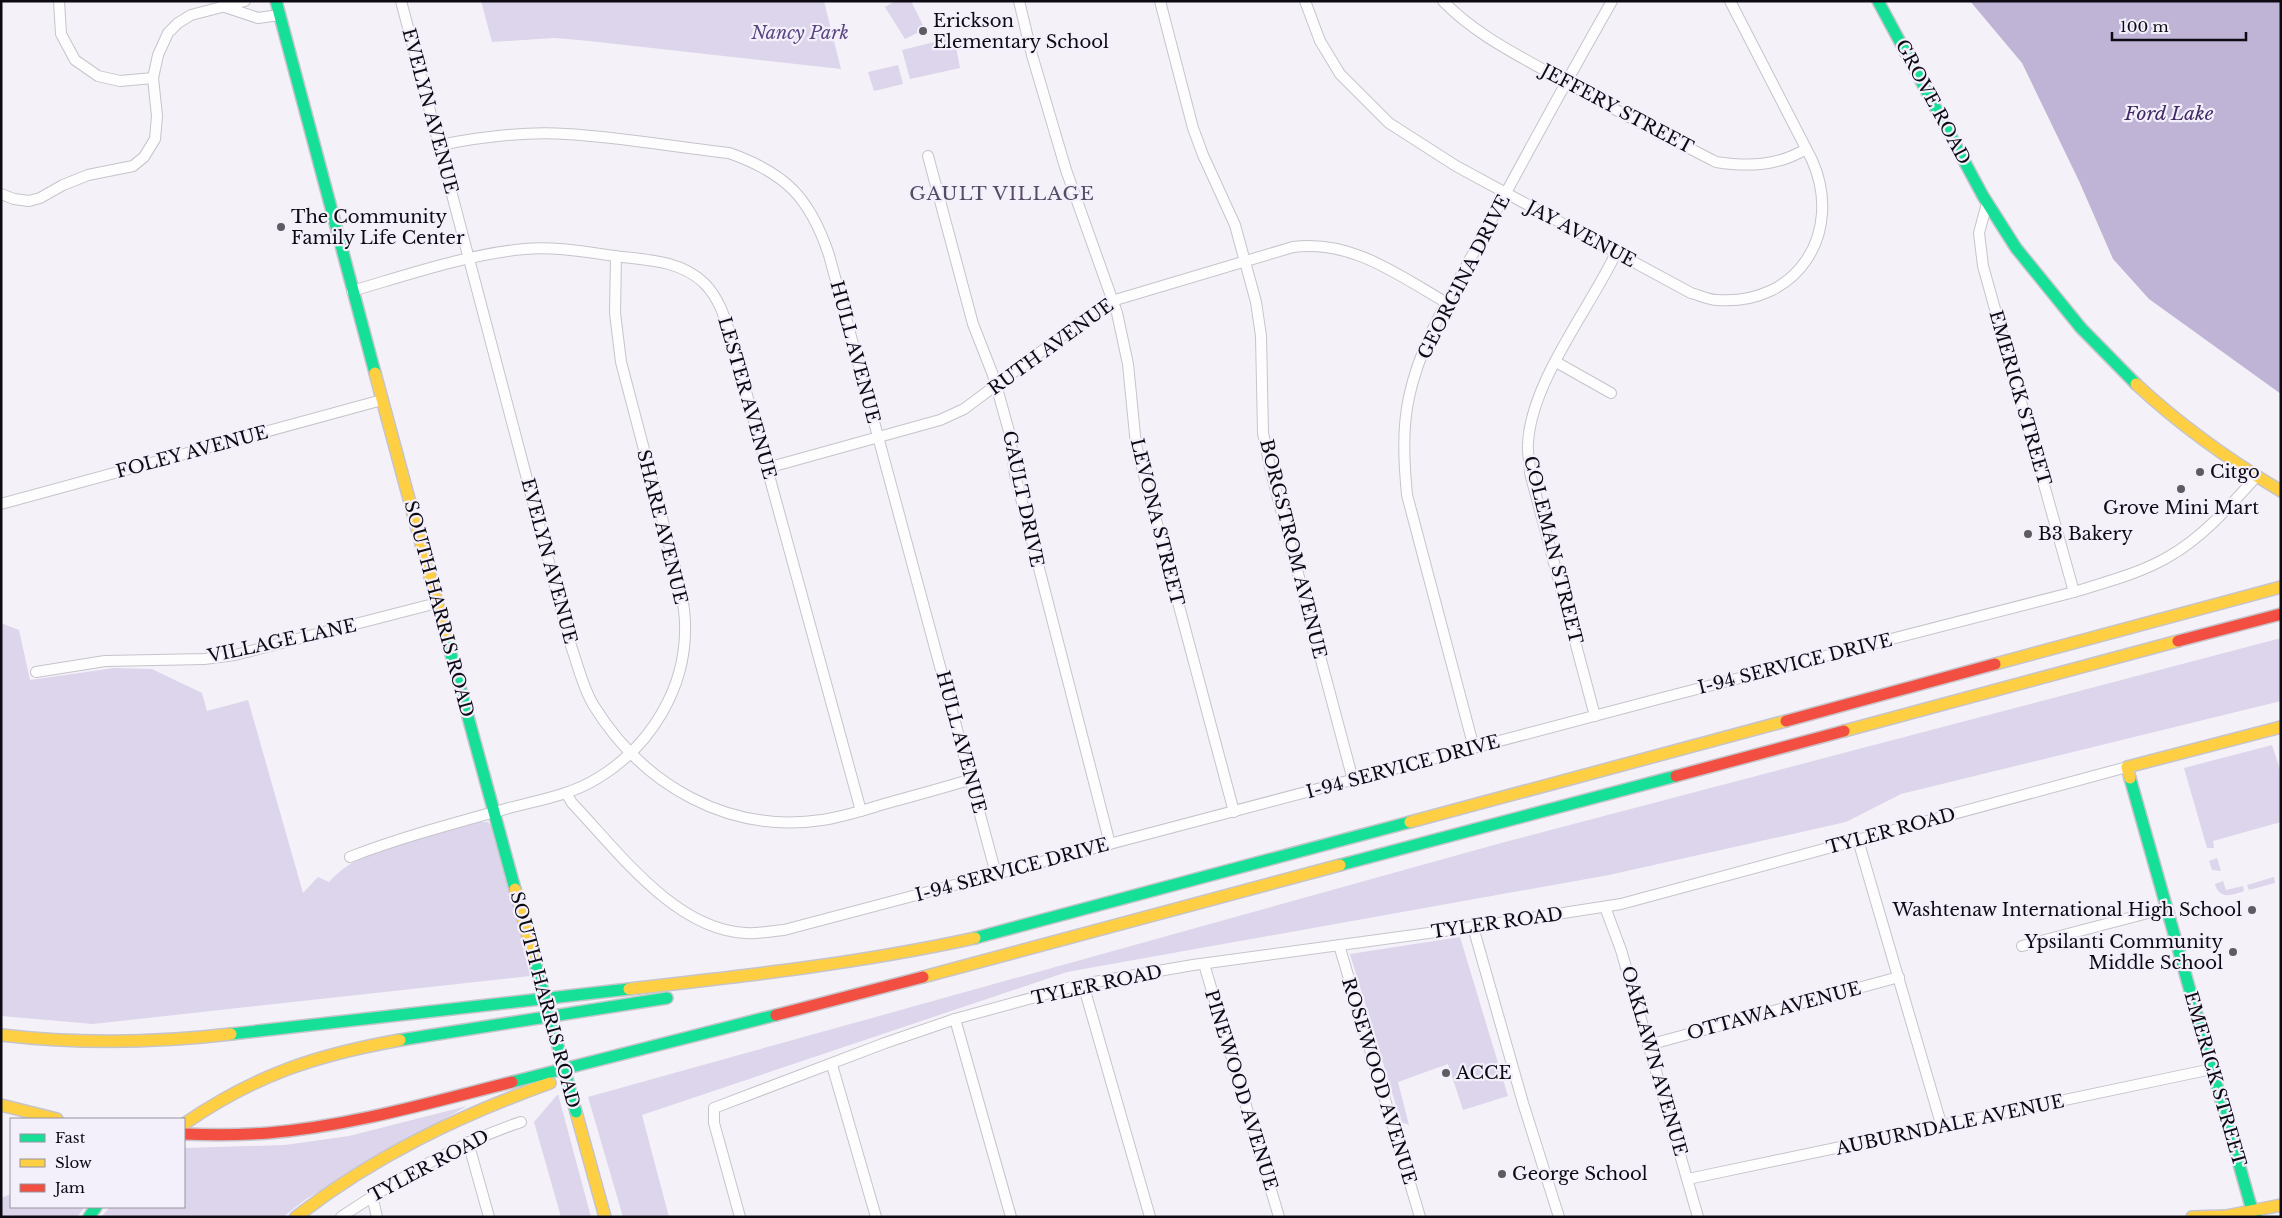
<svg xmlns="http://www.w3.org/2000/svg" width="2282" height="1218" font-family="'Libre Baskerville',serif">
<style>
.green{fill:#dcd5eb}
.water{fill:#bfb4d6}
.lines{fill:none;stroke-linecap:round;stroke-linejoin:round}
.street-casing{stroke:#c6c4cb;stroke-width:12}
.fast-casing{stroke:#c6c4cb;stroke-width:14}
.slow-casing{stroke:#c6c4cb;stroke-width:14}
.jam-casing{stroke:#c6c4cb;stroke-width:14}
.street{stroke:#fdfdfe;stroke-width:10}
.fast{stroke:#16e098;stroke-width:11}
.slow{stroke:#ffcf43;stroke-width:11}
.jam{stroke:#f24e42;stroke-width:11}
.fast-bridge-casing{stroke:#c6c4cb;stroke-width:14;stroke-linecap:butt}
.fast-bridge{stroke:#16e098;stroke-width:11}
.poi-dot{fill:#5e5b63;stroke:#f3effb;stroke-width:2}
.labels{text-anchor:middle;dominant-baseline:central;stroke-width:4.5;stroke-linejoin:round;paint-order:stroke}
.poi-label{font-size:18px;fill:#0d0a13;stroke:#f3effb;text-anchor:start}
.park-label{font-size:18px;font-style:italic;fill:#5c4682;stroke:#f3effb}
.street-label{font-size:18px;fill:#0d0a13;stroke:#f3effb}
.water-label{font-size:19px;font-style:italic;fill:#412a64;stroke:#f3effb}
.neighbourhood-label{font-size:19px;letter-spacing:1px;fill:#554d65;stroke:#f3effb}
</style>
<rect width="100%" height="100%" fill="#f4f2f8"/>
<!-- green -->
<g class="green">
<path d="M481 1H824L841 69 589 41 555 38 492 42Z"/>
<path d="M895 1H911L925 29 905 39 885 7Z"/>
<path d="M951 38 952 41H955L960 68 910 79 902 50Z"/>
<path d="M898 65 903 84 874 91 868 72Z"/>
<path d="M1 623 19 630 30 680 114 668 152 669 202 693 207 711 248 700 303 893 318 877 329 882C362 844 432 835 479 822H488L492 827 515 910 530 976 93 1024 1 1016Z"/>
<path d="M2281 638V701L1901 794 1846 822 1609 875 1067 972 642 1115 669 1217H623L588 1097 1501 843Z"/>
<path d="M2272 745 2281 773V822L2213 841 2214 848H2207L2184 768Z"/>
<path d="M2217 858 2221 871 2212 870 2209 861Z"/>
<path d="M2274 877 2275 883 2249 890 2247 885Z"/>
<path d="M2223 881 2226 890 2243 886 2244 891C2233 895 2219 900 2215 884Z"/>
<path d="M1460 937 1508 1096 1463 1110 1448 1064 1398 1082 1409 1125 1401 1122 1350 954Z"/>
<path d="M558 1094 591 1217H561L534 1122Z"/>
<path d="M467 1106 306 1199 283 1217H101L110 1207H184V1148L285 1145 349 1136Z"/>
<path d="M11 1194V1207H85L77 1217H1V1198Z"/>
</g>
<!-- water -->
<path class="water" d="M1970 1H2281V394L2149 299 2113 259 2079 181 2022 63Z"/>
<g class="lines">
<!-- street casing -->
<g class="street-casing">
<g id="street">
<path d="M59 1 61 34 75 60 98 76 120 81 153 78"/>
<path d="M401 1 571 646C578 665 583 689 594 706 643 785 728 834 822 820 843 817 864 810 884 804 913 796 943 788 972 779"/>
<path d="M1019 1 1032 55 1066 170 1117 313 1128 364 1136 445 1234 812"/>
<path d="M1160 1 1193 128 1203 155 1235 225 1256 302 1261 336 1263 433 1271 472 1353 780"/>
<path d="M1305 1 1320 41 1340 74 1389 123 1456 166 1691 293C1699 295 1709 300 1717 300 1798 306 1844 232 1812 160L1730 1"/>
<path d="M1443 1C1472 31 1508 50 1544 70 1600 103 1658 132 1716 162 1748 167 1778 166 1806 149"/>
<path d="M222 6 258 18 279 15"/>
<path d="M440 145C481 137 524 131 566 134 620 137 675 147 729 153 786 173 810 198 829 255L996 874"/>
<path d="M928 156 973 324 993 375 1000 399 1010 435 1015 475 1110 844"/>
<path d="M1 194 14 199 29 201 40 198 63 185 88 175 133 166 144 157 155 139 157 116 153 78 158 55 168 33 178 23 191 15 245 1"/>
<path d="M1987 203 1979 233 1983 266 2074 592"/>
<path d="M352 291C407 275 468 254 525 249 557 246 591 253 623 257 652 260 682 262 704 283 721 300 726 322 733 344L861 811"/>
<path d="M1556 362 1611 393"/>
<path d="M767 468 940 420 964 409 1102 306 1112 301 1293 247C1351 239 1398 275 1447 303"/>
<path d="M1 504 382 400"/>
<path d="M36 672 105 661 204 659 235 655 437 603"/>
<path d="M1595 716 1530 473C1530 463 1527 452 1528 443 1531 382 1590 308 1616 253"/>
<path d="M1474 748 1407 495C1404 463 1402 429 1409 397 1421 340 1454 290 1481 239 1524 159 1567 80 1612 1"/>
<path d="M566 793 572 803C618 851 674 929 745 933 758 934 771 931 784 930L1662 698 2074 592C2105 582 2139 574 2168 557 2202 538 2230 506 2256 477"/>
<path d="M1858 840 1942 1127"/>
<path d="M350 857C402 837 455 823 509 808 539 800 571 795 598 778 651 746 687 687 685 624 685 614 683 604 682 594L621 362 615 313 616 256"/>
<path d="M1605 907 1621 950 1698 1217"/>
<path d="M1473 927 1523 1103 1559 1217"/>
<path d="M1339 945 1420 1217"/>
<path d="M2022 946 2167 908"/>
<path d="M1204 964 1279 1217"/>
<path d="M1083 984 1150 1217"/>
<path d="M955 1019 1011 1217"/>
<path d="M1648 1045 1899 977"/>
<path d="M832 1065 876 1217"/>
<path d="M468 1142 489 1217"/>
<path d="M1688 1179 2212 1069"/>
<path d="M372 1196 377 1217"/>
<path d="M341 1217C397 1180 457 1143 521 1122"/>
<path d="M740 1217 714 1123V1108L885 1043 955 1019 1083 984 1193 965 1473 927 1621 904 2127 767"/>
</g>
</g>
<!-- fast casing -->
<g class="fast-casing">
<g id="fast">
<path d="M276 1 375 373"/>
<path d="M1878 1 1983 196 2016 248 2081 328 2136 384"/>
<path d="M446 636 515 889"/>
<path d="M2130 778 2250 1203 2256 1217"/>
<path d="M1340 865 1676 776"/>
<path d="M975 938 1410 822"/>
<path d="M231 1034 629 989"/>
<path d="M400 1040 667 998"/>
<path d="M512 1082 776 1015"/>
<path d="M89 1217 96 1207"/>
</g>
</g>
<!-- slow casing -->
<g class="slow-casing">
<g id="slow">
<path d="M375 373 446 636"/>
<path d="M2136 384C2181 426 2229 460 2281 491"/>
<path d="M1995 664 2281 587"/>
<path d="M1844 731 2178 641"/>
<path d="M2130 778 2127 767 2281 727"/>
<path d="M1410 822 1786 721"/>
<path d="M515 889 536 966"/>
<path d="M923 977 1340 865"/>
<path d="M629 989C745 976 861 963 975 938"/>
<path d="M1 1035C78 1044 155 1043 231 1034"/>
<path d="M1 1105 57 1119"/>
<path d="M576 1112 605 1217"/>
<path d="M184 1124C255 1075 316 1055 400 1040"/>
<path d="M296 1217C373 1157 458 1116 550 1083"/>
<path d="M2192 1217 2226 1216 2281 1205"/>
</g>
</g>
<!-- jam casing -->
<g class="jam-casing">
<g id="jam">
<path d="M2178 641 2281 614"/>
<path d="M1786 721 1995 664"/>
<path d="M1676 776 1844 731"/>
<path d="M776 1015 923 977"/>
<path d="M184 1134C212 1135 240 1135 268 1133 351 1126 432 1102 512 1082"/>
</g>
</g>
<!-- street -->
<use href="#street" class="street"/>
<!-- fast -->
<use href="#fast" class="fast"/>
<!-- slow -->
<use href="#slow" class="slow"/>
<!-- jam -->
<use href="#jam" class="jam"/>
<!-- fast-bridge casing -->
<g class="fast-bridge-casing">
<path id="fast-bridge" d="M536 966 576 1112"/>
</g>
<!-- fast-bridge -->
<use href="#fast-bridge" class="fast-bridge"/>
</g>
<!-- markers -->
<g class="poi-dot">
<circle cx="923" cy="31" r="5"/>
<circle cx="281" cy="227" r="5"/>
<circle cx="2200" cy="472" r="5"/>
<circle cx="2181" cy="489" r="5"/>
<circle cx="2028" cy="534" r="5"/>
<circle cx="2252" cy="910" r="5"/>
<circle cx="2233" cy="952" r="5"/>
<circle cx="1446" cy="1073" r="5"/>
<circle cx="1502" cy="1174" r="5"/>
</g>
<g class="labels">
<!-- poi labels -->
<g class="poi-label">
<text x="933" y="21">Erickson<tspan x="933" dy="21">Elementary School</tspan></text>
<text x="291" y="217">The Community<tspan x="291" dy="21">Family Life Center</tspan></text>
<text x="2210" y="472">Citgo</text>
<text x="2181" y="508" text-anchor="middle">Grove Mini Mart</text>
<text x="2038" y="534">B3 Bakery</text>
<text x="2242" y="910" text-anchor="end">Washtenaw International High School</text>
<text x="2223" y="942" text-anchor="end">Ypsilanti Community<tspan x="2223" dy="21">Middle School</tspan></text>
<text x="1456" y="1073">ACCE</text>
<text x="1512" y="1174">George School</text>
</g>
<!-- park labels -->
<g class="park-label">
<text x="800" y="33">Nancy Park</text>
</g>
<!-- street labels -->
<g class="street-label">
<text transform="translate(1933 102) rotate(62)">GROVE ROAD</text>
<text transform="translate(1617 109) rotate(28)">JEFFERY STREET</text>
<text transform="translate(430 111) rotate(75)">EVELYN AVENUE</text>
<text transform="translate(1581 234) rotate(28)">JAY AVENUE</text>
<text transform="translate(1464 277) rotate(-63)">GEORGINA DRIVE</text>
<text transform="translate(1051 347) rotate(-36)">RUTH AVENUE</text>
<text transform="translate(855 352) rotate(75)">HULL AVENUE</text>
<text transform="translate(747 398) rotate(74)">LESTER AVENUE</text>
<text transform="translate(2020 398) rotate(74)">EMERICK STREET</text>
<text transform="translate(192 452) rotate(-15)">FOLEY AVENUE</text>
<text transform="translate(1023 499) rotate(78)">GAULT DRIVE</text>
<text transform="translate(1157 522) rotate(76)">LEVONA STREET</text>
<text transform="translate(662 527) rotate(76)">SHARE AVENUE</text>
<text transform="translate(1293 549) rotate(76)">BORGSTROM AVENUE</text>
<text transform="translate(1553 550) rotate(76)">COLEMAN STREET</text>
<text transform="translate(549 561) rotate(75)">EVELYN AVENUE</text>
<text transform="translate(439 609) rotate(75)">SOUTH HARRIS ROAD</text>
<text transform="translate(282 641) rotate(-12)">VILLAGE LANE</text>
<text transform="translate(1795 664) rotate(-14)">I-94 SERVICE DRIVE</text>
<text transform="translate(961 742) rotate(75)">HULL AVENUE</text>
<text transform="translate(1403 767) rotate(-15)">I-94 SERVICE DRIVE</text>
<text transform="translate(1891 831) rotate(-15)">TYLER ROAD</text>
<text transform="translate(1012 870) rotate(-15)">I-94 SERVICE DRIVE</text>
<text transform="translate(1497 923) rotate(-8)">TYLER ROAD</text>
<text transform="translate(1097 985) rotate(-12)">TYLER ROAD</text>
<text transform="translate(545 1000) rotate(75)">SOUTH HARRIS ROAD</text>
<text transform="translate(1774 1011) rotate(-15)">OTTAWA AVENUE</text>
<text transform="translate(1654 1061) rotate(74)">OAKLAWN AVENUE</text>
<text transform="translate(2215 1079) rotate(74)">EMERICK STREET</text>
<text transform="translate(1379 1081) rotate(73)">ROSEWOOD AVENUE</text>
<text transform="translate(1241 1090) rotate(73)">PINEWOOD AVENUE</text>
<text transform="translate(1950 1125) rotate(-12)">AUBURNDALE AVENUE</text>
<text transform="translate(429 1166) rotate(-28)">TYLER ROAD</text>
</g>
<!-- water labels -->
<g class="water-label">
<text x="2169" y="113">Ford Lake</text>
</g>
<!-- neighbourhood labels -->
<g class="neighbourhood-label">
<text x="1002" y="193">GAULT VILLAGE</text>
</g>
</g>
<!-- border -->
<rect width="2282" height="1218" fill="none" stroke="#0d0a13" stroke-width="5"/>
<!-- legend -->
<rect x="10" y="1118" width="175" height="90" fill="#f3effb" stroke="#97939e"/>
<rect x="20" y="1134" width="25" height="8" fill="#16e098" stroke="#97939e"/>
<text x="55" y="1143" font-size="15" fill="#0d0a13">Fast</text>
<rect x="20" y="1159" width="25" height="8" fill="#ffcf43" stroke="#97939e"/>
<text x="55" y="1168" font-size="15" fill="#0d0a13">Slow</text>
<rect x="20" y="1184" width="25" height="8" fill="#f24e42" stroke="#97939e"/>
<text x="55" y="1193" font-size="15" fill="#0d0a13">Jam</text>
<!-- scale -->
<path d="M2112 32v8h134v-8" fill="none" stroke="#0d0a13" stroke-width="2.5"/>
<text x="2120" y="32" font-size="15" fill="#0d0a13" stroke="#f3effb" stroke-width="4" paint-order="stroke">100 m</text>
</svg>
